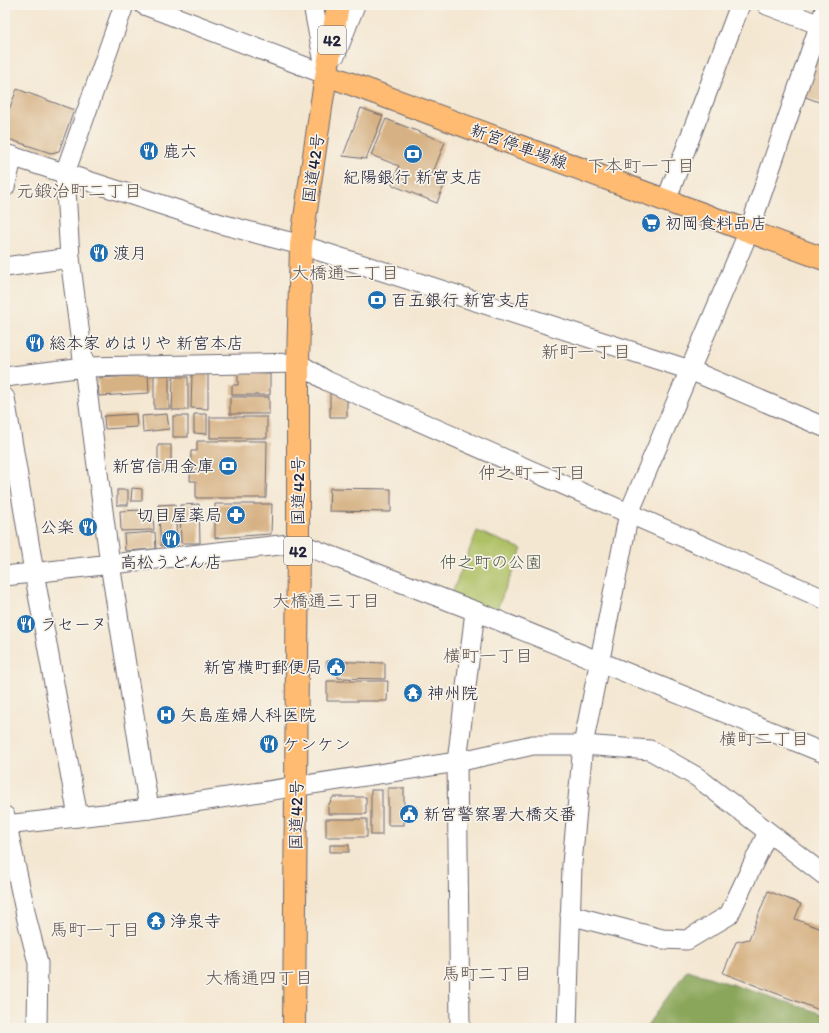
<svg xmlns="http://www.w3.org/2000/svg" width="829" height="1033" font-family="Itim,'Klee One',sans-serif">
<style>
.green{fill:#adc064;stroke:#687150}
.forest{fill:#8aa65a;stroke:#56644a}
.building{fill:#d6b183}
.lines{fill:none;stroke-linecap:round;stroke-linejoin:round}
.minor-casing{stroke:#6c6770;stroke-width:21}
.major-casing{stroke:#6c6770;stroke-width:24}
.highway-casing{stroke:#6c6770;stroke-width:24}
.minor{stroke:#fff;stroke-width:19}
.major{stroke:#febb71;stroke-width:22}
.highway{stroke:#febb71;stroke-width:22}
.labels{text-anchor:middle;dominant-baseline:central;stroke-width:3.5;stroke-linejoin:round;paint-order:stroke}
.shield{fill:#f7f3e8;stroke:#62616f;stroke-width:1}
.shield-label{font-size:16px;font-weight:bold;fill:#22223b}
.street-label{font-size:17px;fill:#22223b;stroke:#f7f3e8}
.poi-label{font-size:17px;fill:#22223b;stroke:#f7f3e8;text-anchor:start}
.park-label{font-size:17px;fill:#535949;stroke:#f7f3e8}
.neighbourhood-label{font-size:18px;fill:#615454;stroke:#f7f3e8}
</style>
<rect width="100%" height="100%" fill="#f7f3e8"/>
<filter id="ink" filterUnits="userSpaceOnUse"><feTurbulence type="fractalNoise" baseFrequency=".025" numOctaves="2"/><feDisplacementMap in="SourceGraphic" scale="8" xChannelSelector="R" yChannelSelector="G"/><feConvolveMatrix kernelMatrix="1 2 1 2 8 2 1 2 1" color-interpolation-filters="sRGB"/></filter>
<filter id="wash" filterUnits="userSpaceOnUse"><feTurbulence type="fractalNoise" baseFrequency=".012" numOctaves="4" result="noise"/><feDisplacementMap in="SourceGraphic" scale="16" xChannelSelector="R" yChannelSelector="G"/><feGaussianBlur stdDeviation="0.9" result="paint"/><feColorMatrix in="noise" values="0 0 0 0 0 0 0 0 0 0 0 0 0 0 0 0 0 1.4 0 .05"/><feComposite in="paint" operator="in"/></filter>
<g filter="url(#wash)">
<rect width="100%" height="100%" fill="#f4e7d2"/>
<!-- green -->
<path class="green" d="M477 531 522 549 494 616 450 598Z"/>
<!-- forest -->
<path class="forest" d="M687 970 824 1014V1028H645Z"/>
<g id="blocks">
<!-- building -->
<g class="building">
<path d="M824 33V104L803 96Z"/>
<path d="M17 89 74 110 59 151 51 153 5 138V120Z"/>
<path d="M361 108 383 116 366 159 343 156Z"/>
<path d="M386 119 445 142 432 175 446 180 437 203 392 185 399 166 371 155Z"/>
<path d="M238 373 270 374V395H232V385H238Z"/>
<path d="M192 374H208V409L191 408Z"/>
<path d="M148 375 149 393 99 396 98 378Z"/>
<rect x="154" y="375" width="15" height="34"/>
<path d="M173 377H188V410H172Z"/>
<path d="M330 389 347 396V417H330Z"/>
<rect x="230" y="397" width="39" height="17"/>
<path d="M136 414 137 427 105 429 104 416Z"/>
<path d="M167 414 169 429 143 432 142 416Z"/>
<path d="M194 414H207V434L194 433Z"/>
<rect x="173" y="416" width="15" height="21"/>
<rect x="210" y="417" width="57" height="21"/>
<path d="M197 441H267L266 498H196V481H190L191 451H197Z"/>
<rect x="158" y="445" width="13" height="26"/>
<path d="M132 488 142 489V501H131Z"/>
<path d="M330 488 391 489V512L329 511Z"/>
<rect x="117" y="490" width="11" height="15"/>
<path d="M175 504 177 545 161 546 158 505Z"/>
<path d="M199 504 200 543H181L180 505Z"/>
<path d="M215 504H272L271 534 215 538Z"/>
<path d="M141 510V515L153 514 154 530 121 531 120 511Z"/>
<path d="M155 532 156 549 125 551 124 534Z"/>
<path d="M327 661 385 663V679L338 678V668H327Z"/>
<path d="M327 681H388L387 701H327Z"/>
<rect x="388" y="788" width="16" height="37"/>
<rect x="371" y="790" width="11" height="45"/>
<path d="M333 797H366V814H328V806Z"/>
<rect x="326" y="819" width="41" height="18"/>
<rect x="330" y="845" width="19" height="7"/>
<path d="M768 891 801 904 795 919 824 930V959L823 963 824 964V1005L822 1011 723 973 736 942 749 939Z"/>
</g>
</g>
</g>
<g filter="url(#ink)">
<use href="#blocks" fill-opacity="0" stroke="#6c6770" stroke-width="1"/>
<g class="lines">
<!-- minor casing -->
<g class="minor-casing">
<g id="minor">
<path d="M124 5 65 173 70 258 84 367 110 564 149 809"/>
<path d="M144 5 327 75"/>
<path d="M313 5 325 68"/>
<path d="M767 5 820 25"/>
<path d="M336 54 355 5"/>
<path d="M5 154 221 224 301 245 690 370 824 427"/>
<path d="M5 187 13 156"/>
<path d="M666 201 740 5"/>
<path d="M5 267 70 258"/>
<path d="M5 377 84 367 298 363 327 381 824 599"/>
<path d="M5 398 34 572 78 817"/>
<path d="M5 576 298 543 475 611 824 753"/>
<path d="M5 816 27 920 38 963 37 1028"/>
<path d="M5 825 149 809 457 762 533 745H583L650 750 697 777 824 875"/>
<path d="M570 915 662 939 687 940 729 915 768 832"/>
<path d="M460 1028 457 762 475 611"/>
<path d="M567 1028 572 864 583 745 629 513 749 231 824 12"/>
</g>
</g>
<!-- major casing -->
<g class="major-casing">
<path id="major" d="M327 75 824 259"/>
</g>
<!-- highway casing -->
<g class="highway-casing">
<path id="highway" d="M294 1028 298 543V363L301 245 322 101 338 5"/>
</g>
<!-- minor -->
<use href="#minor" class="minor"/>
<!-- major -->
<use href="#major" class="major"/>
<!-- highway -->
<use href="#highway" class="highway"/>
</g>
</g>
<!-- icons -->
<defs>
<g id="restaurant-disc" transform="scale(1)"><circle r="9.5" fill="#1f6fb2" stroke="#f7f3e8"/><path d="M-5-6h1v4h1v-4h1v4h1v-4h1v5L-1.5 .5V6h-2V.5L-5-1ZM5-6V6H3V1.5H1.5Q1.5-4 5-6Z" fill="#fff"/></g>
<g id="bank-disc" transform="scale(1)"><circle r="9.5" fill="#1f6fb2" stroke="#f7f3e8"/><path d="M-6-4H6V4H-6ZM0-2.3a2.3 2.3 0 1 0 0 4.6a2.3 2.3 0 1 0 0-4.6Z" fill="#fff"/></g>
<g id="supermarket-disc" transform="scale(1)"><circle r="9.5" fill="#1f6fb2" stroke="#f7f3e8"/><path d="M-6-5.5h2.5l.6 2H6L4.5 2H-2.5L-4.4-4H-6ZM-1.5 3.2a1.3 1.3 0 1 0 .1 0ZM3 3.2a1.3 1.3 0 1 0 .1 0Z" fill="#fff"/></g>
<g id="pharmacy-disc" transform="scale(1)"><circle r="9.5" fill="#1f6fb2" stroke="#f7f3e8"/><path d="M-2-6h4v4h4v4h-4v4h-4v-4h-4v-4h4Z" fill="#fff"/></g>
<g id="civic-disc" transform="scale(1)"><circle r="9.5" fill="#1f6fb2" stroke="#f7f3e8"/><path d="M-.6-6.5H3V-4.5H.6V-3L4-1V1h2V6H-6V1h2V-1L-.6-3ZM-1.2 2.5V6h2.4V2.5Z" fill="#fff"/></g>
<g id="temple-disc" transform="scale(1)"><circle r="9.5" fill="#1f6fb2" stroke="#f7f3e8"/><path d="M0-6L5-2H3V0L6.5 2.5H4V6H1.5V3h-3V6H-4V2.5H-6.5L-3 0V-2H-5Z" fill="#fff"/></g>
<g id="hospital-disc" transform="scale(1)"><circle r="9.5" fill="#1f6fb2" stroke="#f7f3e8"/><path d="M-5-5h3v3.5h4V-5h3V5h-3V1.5h-4V5h-3Z" fill="#fff"/></g>
</defs>
<g fill-rule="evenodd">
<use href="#restaurant-disc" x="149" y="151"/>
<use href="#bank-disc" x="413" y="154"/>
<use href="#supermarket-disc" x="651" y="223"/>
<use href="#restaurant-disc" x="99" y="253"/>
<use href="#bank-disc" x="377" y="300"/>
<use href="#restaurant-disc" x="35" y="343"/>
<use href="#bank-disc" x="228" y="466"/>
<use href="#pharmacy-disc" x="236" y="515"/>
<use href="#restaurant-disc" x="88" y="527"/>
<use href="#restaurant-disc" x="171" y="539"/>
<use href="#restaurant-disc" x="26" y="624"/>
<use href="#civic-disc" x="336" y="667"/>
<use href="#temple-disc" x="413" y="693"/>
<use href="#hospital-disc" x="166" y="715"/>
<use href="#restaurant-disc" x="269" y="744"/>
<use href="#civic-disc" x="409" y="814"/>
<use href="#temple-disc" x="156" y="921"/>
</g>
<g class="labels">
<!-- shield labels -->
<g class="shield">
<rect x="318" y="26" width="28" height="28" rx="3"/>
<rect x="284" y="537" width="28" height="28" rx="3"/>
</g>
<g class="shield-label">
<text x="332" y="40">42</text>
<text x="298" y="551">42</text>
</g>
<!-- street labels -->
<g class="street-label">
<text transform="translate(519 146) rotate(20)">新宮停車場線</text>
<text transform="translate(313 168) rotate(-82)">国道42号</text>
<text transform="translate(298 491) rotate(-90)">国道42号</text>
<text transform="translate(296 815) rotate(-89)">国道42号</text>
</g>
<!-- poi labels -->
<g class="poi-label">
<text x="163" y="151">鹿六</text>
<text x="413" y="177" text-anchor="middle">紀陽銀行 新宮支店</text>
<text x="665" y="223">初岡食料品店</text>
<text x="113" y="253">渡月</text>
<text x="391" y="300">百五銀行 新宮支店</text>
<text x="49" y="343">総本家 めはりや 新宮本店</text>
<text x="214" y="466" text-anchor="end">新宮信用金庫</text>
<text x="222" y="515" text-anchor="end">切目屋薬局</text>
<text x="74" y="527" text-anchor="end">公楽</text>
<text x="171" y="562" text-anchor="middle">高松うどん店</text>
<text x="40" y="624">ラセーヌ</text>
<text x="322" y="667" text-anchor="end">新宮横町郵便局</text>
<text x="427" y="693">神州院</text>
<text x="180" y="715">矢島産婦人科医院</text>
<text x="283" y="744">ケンケン</text>
<text x="423" y="814">新宮警察署大橋交番</text>
<text x="170" y="921">浄泉寺</text>
</g>
<!-- park labels -->
<g class="park-label">
<text x="491" y="562">仲之町の公園</text>
</g>
<!-- neighbourhood labels -->
<g class="neighbourhood-label">
<text x="641" y="166">下本町一丁目</text>
<text x="79" y="191">元鍛治町二丁目</text>
<text x="345" y="273">大橋通二丁目</text>
<text x="586" y="352">新町一丁目</text>
<text x="532" y="473">仲之町一丁目</text>
<text x="326" y="601">大橋通三丁目</text>
<text x="488" y="656">横町一丁目</text>
<text x="764" y="739">横町二丁目</text>
<text x="95" y="930">馬町一丁目</text>
<text x="487" y="974">馬町二丁目</text>
<text x="259" y="978">大橋通四丁目</text>
</g>
</g>
<!-- margin -->
<rect width="829" height="1033" fill="none" stroke="#f7f3e8" stroke-width="20"/>
</svg>
